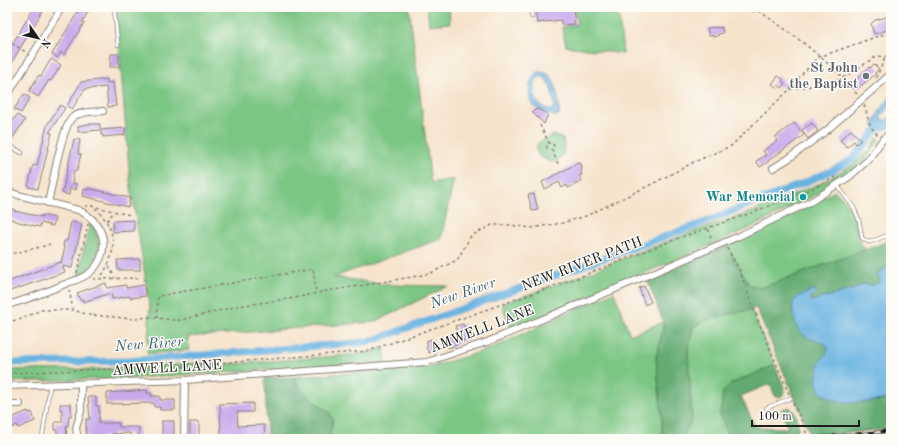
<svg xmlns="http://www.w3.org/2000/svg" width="898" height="446" font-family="'Old Standard TT',serif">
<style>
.green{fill:#7bc684;stroke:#4c7150}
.forest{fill:#64ab72;stroke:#406447}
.water{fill:#69b3e1;stroke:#42687e;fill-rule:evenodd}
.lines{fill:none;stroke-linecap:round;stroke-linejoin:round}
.canal{stroke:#69b3e1;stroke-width:7}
.building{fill:#c7a9ec}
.lane-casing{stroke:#898074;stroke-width:4.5}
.street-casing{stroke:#898074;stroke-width:8}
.path{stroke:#898074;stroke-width:1.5;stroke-dasharray:3 3;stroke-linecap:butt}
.lane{stroke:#fff;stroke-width:3}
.street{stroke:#fff;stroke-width:6}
.rail-casing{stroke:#1c1c1c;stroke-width:3.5}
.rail{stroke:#fdfcf7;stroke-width:2;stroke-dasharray:6;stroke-linecap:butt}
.worship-dot{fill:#6b7280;stroke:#fdfcf7;stroke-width:1.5}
.culture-dot{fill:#0f9aa8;stroke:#fdfcf7;stroke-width:1.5}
.labels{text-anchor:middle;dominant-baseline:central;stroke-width:3;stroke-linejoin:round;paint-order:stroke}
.worship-label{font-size:14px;font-weight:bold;fill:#5b616d;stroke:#fdfcf7;text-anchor:end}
.culture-label{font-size:14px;font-weight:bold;fill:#0d838f;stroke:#fdfcf7;text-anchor:end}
.street-label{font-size:14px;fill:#1c1c1c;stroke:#fdfcf7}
.water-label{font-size:15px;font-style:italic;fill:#3f6075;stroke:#fdfcf7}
</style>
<rect width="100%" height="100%" fill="#fdfcf7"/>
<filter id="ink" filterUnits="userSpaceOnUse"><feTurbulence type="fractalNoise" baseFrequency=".025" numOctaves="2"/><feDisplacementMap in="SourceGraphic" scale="8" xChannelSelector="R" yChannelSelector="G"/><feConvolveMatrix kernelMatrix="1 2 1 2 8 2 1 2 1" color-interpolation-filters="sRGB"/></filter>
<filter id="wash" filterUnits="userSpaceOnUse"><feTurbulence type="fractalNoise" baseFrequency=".012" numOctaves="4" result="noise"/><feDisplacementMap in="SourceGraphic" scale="16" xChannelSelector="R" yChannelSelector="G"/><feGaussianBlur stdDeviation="0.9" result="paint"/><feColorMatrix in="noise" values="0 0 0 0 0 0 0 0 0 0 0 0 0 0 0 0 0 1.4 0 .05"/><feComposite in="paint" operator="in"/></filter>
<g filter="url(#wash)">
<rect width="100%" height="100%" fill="#f6e3cb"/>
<!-- green -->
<g class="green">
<path d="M116 7H409L431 183 454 179 441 239 334 277 389 285 448 286 374 322 188 337 189 350 147 354 150 308 130 181Z"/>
<path d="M427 7H449L450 23 429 25Z"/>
<path d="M575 7H617L620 24 623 54 566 46 562 27 577 24Z"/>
<path d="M554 135 563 139C566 149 563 162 551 162L539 156 536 149 538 143Z"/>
<path d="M878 137 880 139 865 160 847 176 823 191 793 207 748 229 511 330 502 304 579 276 689 233 754 211 823 182 852 165 869 150Z"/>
<path d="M835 191C842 198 849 205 853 214 858 225 856 241 866 250L761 288 750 286 727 246 781 221Z"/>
<path d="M90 222C106 240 100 266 78 276Z"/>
<path d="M614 292 630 335 663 322V330L656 358 662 419V437L665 439H329L333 420 329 412 312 400 299 387 294 377 430 367 490 349Z"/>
<path d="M751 309 775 365 731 384 720 414 730 439H677L682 438 692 420 688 352 693 327 708 319Z"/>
<path d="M384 348 386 362 132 378 7 382V370L112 369 198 363 233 364 361 354Z"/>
</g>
<!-- forest -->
<g class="forest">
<path d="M891 240V267L884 269 877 275 880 278 879 283 873 285 864 284 854 289 812 301 810 297 814 290 799 296 793 302 792 312 809 338 824 343 828 348 826 354 819 362 861 403 891 399V429L811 436 756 308 708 319 693 327 688 352 692 420 682 438 665 439 662 438V419L656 358 663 330V322L647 279 727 246 750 286 761 288Z"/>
<path d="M775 365 783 385 785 392 781 397 775 396 770 384 741 396 755 427 788 428 781 410 789 407C799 414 799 423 797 434L730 439 720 414 723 392 731 384Z"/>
<path d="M294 377 299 387 312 400 329 412 333 420 329 439H267L265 378Z"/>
</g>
<!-- water -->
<g class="water">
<path d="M540 72C545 72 549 74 552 78 556 83 561 109 559 115 554 117 551 115 547 113 542 111 536 109 533 105 526 97 529 80 536 73ZM541 76C551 79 552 96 555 105L552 110C536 108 532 95 536 80Z"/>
<path d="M891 96V106L881 116 882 120H886L891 117V127L880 131 873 125 879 112Z"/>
<path d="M891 267V399C861 402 849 408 820 393L816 381 819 362 826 354 828 347C823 342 818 341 811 339 795 333 792 317 793 302L799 296 814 290H816L814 295 810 297 812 301 854 289 864 284 873 285 879 283 880 278 877 275 884 269Z"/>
</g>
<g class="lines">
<!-- canal -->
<path class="canal" d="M7 363 126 361 356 343 371 341 700 224 804 183 833 170 853 159 877 129 891 122"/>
</g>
<g id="blocks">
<!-- building -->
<g class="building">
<path d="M34 7H45L7 70V49L10 43 12 44 19 33Z"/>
<path d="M81 7H91L82 22 84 23 64 55 61 52 58 58 52 54Z"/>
<path d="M537 7H573L575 24 561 25V20L537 23 535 9H537Z"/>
<path d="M891 16V29L874 34 871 24 875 20Z"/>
<path d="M717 27V28L722 27 723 33 718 34V36L713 37 712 35 709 36 707 28Z"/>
<path d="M111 54H119V67H110Z"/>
<path d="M51 59 61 65 51 81 49 80 38 97 29 91 39 75 41 76Z"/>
<path d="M874 64 879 69 875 73 876 74 858 88 853 82 869 67 870 68Z"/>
<path d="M778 76 783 79 782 81 785 83 782 88 778 85 777 88 772 84Z"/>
<path d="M107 79V83L113 82 116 106 108 107 106 87 85 89 72 109 67 106 81 82Z"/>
<path d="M24 94 30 98 21 113 14 109Z"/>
<path d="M60 105 65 108 49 133H52L38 189 28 187 33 165 37 166 47 125Z"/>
<path d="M537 109 548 114 544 124 532 112Z"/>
<path d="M17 115 25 120 10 142 7 141V128Z"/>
<path d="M794 123 804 135 768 161V162L760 167 756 161 766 155 763 151 777 141 775 137Z"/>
<path d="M812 123 818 131 808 139 802 130Z"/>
<path d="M89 124H100V130L78 132V126Z"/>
<path d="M125 128V135L103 137V135H101V130Z"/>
<path d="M851 130 861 140 856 144 854 141 847 147 840 140Z"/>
<path d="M74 139 80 140 78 154H81L77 171H74L72 183 77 184 76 190 70 188 69 195 62 193Z"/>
<path d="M578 163 581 164 582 168 581 172 582 175 579 176 582 181 568 188 567 185 562 188 559 182 545 189 542 182Z"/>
<path d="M88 188 130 198 128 207 83 196 84 189 88 190Z"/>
<path d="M534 194 538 210 532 211 528 195Z"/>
<path d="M7 207 15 210 14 211 42 217V215L55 218 53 226 41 223 40 227 19 222 7 217Z"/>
<path d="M134 220V231L113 232V221Z"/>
<path d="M71 222 82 224 72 268 62 266 65 272 7 292V282L61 262V263L65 247H63L64 241H67Z"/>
<path d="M140 259V270H118L117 260Z"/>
<path d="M106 283 107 288 126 285V288L144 285 146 296 130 298V296L112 299 111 293 83 302V299L80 300 77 293Z"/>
<path d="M644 286 651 302 645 305 639 288Z"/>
<path d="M463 324 469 339 456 343 457 345 448 348 445 337 458 333 455 326Z"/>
<path d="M432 339 437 350 429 353 426 347 428 346 426 341Z"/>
<path d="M147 390V393H151V396H160V400H175V410H160V407H154V403L107 404V393Z"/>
<path d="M88 397H96V406H99V423H119V427H139V439H131L130 433 112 434 113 437H100V439H88V434H86V419H90Z"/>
<path d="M253 403V412H237L238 426 264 425 265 439H221L220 404Z"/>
<path d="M60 404H71V416H69L68 426H66L67 439H57V430H55V422H62V410H60Z"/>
<path d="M7 408 11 418 28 411 29 413 32 412 35 421 18 428 17 425 9 429 7 424Z"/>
<rect x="162" y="421" width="12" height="18"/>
<rect x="190" y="422" width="9" height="17"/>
</g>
</g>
</g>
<g filter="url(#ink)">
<use href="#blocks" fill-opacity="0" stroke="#898074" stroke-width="1"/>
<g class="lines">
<!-- lane casing -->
<g class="lane-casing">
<g id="lane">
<path d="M114 7 118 45"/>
<path d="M531 7 532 17"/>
<path d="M7 144 22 153"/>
<path d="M837 185 854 208 859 220 862 238 868 242H870L891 234"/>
<path d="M766 408 791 398"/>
<path d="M42 439 50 385"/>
</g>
</g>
<!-- street casing -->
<g class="street-casing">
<g id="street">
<path d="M753 7 754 8"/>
<path d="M7 96 62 7"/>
<path d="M773 168 788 159 826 131 891 74"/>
<path d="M7 191 18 195 78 210C91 216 100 225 103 239 105 253 99 266 88 274 81 279 73 281 65 284 46 292 27 300 7 305"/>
<path d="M48 203C52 187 62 125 73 117 81 111 93 112 103 111"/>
<path d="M7 386 185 380 427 362 487 342 613 290 737 237 812 201 849 177 868 160 883 139 891 132"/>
<path d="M7 404H20"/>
<path d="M78 439 76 428 81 411V384"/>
<path d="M184 439 185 380"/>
</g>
</g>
<!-- path -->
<g class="path">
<path d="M759 11C788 31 819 53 844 79 849 84 853 90 858 95"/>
<path d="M7 40 27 53"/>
<path d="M876 78 885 58"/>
<path d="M790 89 818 85 843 78 877 56 885 57 891 52"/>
<path d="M888 98 891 102"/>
<path d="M864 105C869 118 867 125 878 135"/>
<path d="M540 125 549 143 554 145 552 150H550L547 148V144L549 143"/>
<path d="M552 150 559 166"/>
<path d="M85 206H92L130 215"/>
<path d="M95 208C118 229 118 254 100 278"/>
<path d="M107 221 114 211"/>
<path d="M708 229 712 240"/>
<path d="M727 248 739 269 758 320 789 394"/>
<path d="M7 255 44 246 50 244"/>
<path d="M109 266 115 278"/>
<path d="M77 273 88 224"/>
<path d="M93 279 141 278"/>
<path d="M69 290 73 310"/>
<path d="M157 318 158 296 313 269 316 293"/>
<path d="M7 322 21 319 41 310H73L89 315 104 316 135 319 149 317 174 320H181L238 306 295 298 322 292 418 276 431 273 457 260 471 236 492 225H510L531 228 562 223 586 216 656 182 694 162 731 146 789 90 803 73 819 57 884 34 891 38"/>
<path d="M7 373 184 366 368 351 577 278 676 239 754 212 818 186 837 176"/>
<path d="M793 403 804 426 808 439"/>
</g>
<!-- lane -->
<use href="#lane" class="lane"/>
<!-- street -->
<use href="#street" class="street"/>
<!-- rail casing -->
<g class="rail-casing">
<path id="rail" d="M803 439 891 431"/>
</g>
<!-- rail -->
<use href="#rail" class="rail"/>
</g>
</g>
<!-- markers -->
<circle class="worship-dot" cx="866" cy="76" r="4"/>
<circle class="culture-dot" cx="803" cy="197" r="4"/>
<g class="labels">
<!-- worship labels -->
<g class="worship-label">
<text x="858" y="68">St John<tspan x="858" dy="16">the Baptist</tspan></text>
</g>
<!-- culture labels -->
<g class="culture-label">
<text x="795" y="197">War Memorial</text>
</g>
<!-- street labels -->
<g class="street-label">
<text transform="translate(582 264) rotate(-21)">NEW RIVER PATH</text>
<text transform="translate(482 329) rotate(-21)">AMWELL LANE</text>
<text transform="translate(167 368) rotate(-3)">AMWELL LANE</text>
</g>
<!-- water labels -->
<g class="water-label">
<text transform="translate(463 294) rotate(-19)">New River</text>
<text transform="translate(149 345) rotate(-4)">New River</text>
</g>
</g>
<!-- margin -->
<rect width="898" height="446" fill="none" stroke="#fdfcf7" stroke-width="24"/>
<!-- north arrow -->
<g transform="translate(38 38) rotate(124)" stroke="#fdfcf7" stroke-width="3" paint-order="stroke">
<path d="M0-3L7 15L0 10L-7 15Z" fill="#1c1c1c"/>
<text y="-6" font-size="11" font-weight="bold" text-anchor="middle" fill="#1c1c1c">N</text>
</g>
<!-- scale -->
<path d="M752 420v6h107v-6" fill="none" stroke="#1c1c1c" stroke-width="2"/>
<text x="758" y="420" font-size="12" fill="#1c1c1c" stroke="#fdfcf7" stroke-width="3" paint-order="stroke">100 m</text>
</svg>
